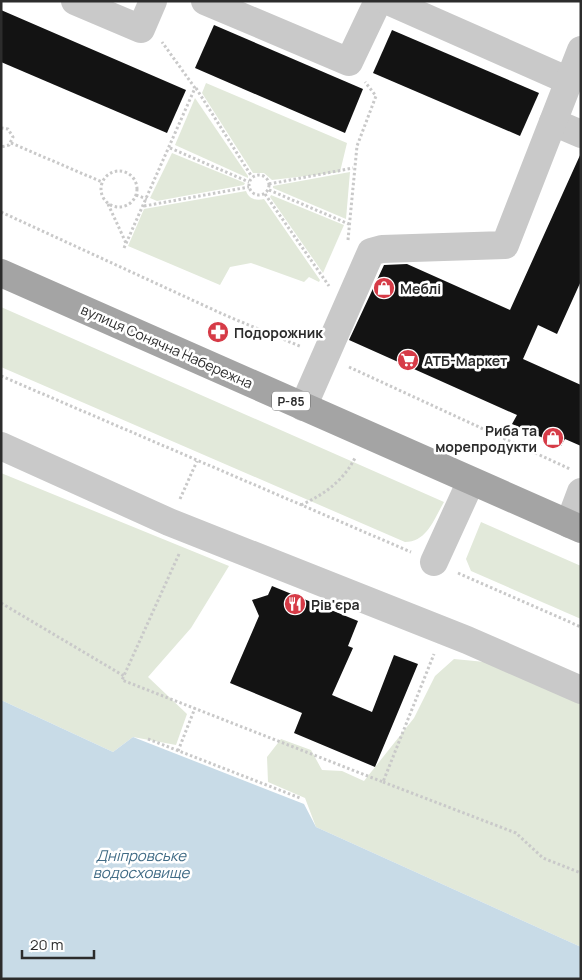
<svg xmlns="http://www.w3.org/2000/svg" width="582" height="980" font-family="Manrope,sans-serif">
<style>
.green{fill:#e2e9da}
.water{fill:#c8dbe7}
.building{fill:#131313}
.lines{fill:none;stroke-linecap:round;stroke-linejoin:round}
.path{stroke:#c9c9c9;stroke-width:3;stroke-dasharray:2.5 2.5;stroke-linecap:butt}
.minor{stroke:#c9c9c9;stroke-width:28}
.major{stroke:#a4a4a4;stroke-width:28}
.labels{text-anchor:middle;dominant-baseline:central;stroke-width:5;stroke-linejoin:round;paint-order:stroke}
.shield{fill:#fff;stroke:#6b6b6b;stroke-width:1}
.shield-label{font-size:12px;font-weight:bold;fill:#2c2c2c}
.poi-label{font-size:14px;font-weight:bold;fill:#2c2c2c;stroke:#fff;text-anchor:start}
.street-label{font-size:14px;fill:#2c2c2c;stroke:#fff}
.water-label{font-size:15px;font-style:italic;fill:#416c86;stroke:#fff}
</style>
<rect width="100%" height="100%" fill="#fff"/>
<!-- green -->
<g class="green">
<path d="M206 83 347 143 340 172 272 180 264 173H253L202 93Z"/>
<path d="M195 98 248 176V178L175 145Z"/>
<path d="M172 153 245 183 244 185 157 201 150 198Z"/>
<path d="M350 172 346 219 273 188V186Z"/>
<path d="M246 191C249 199 256 201 264 199L320 280 319 282 309 277 304 282 251 263 230 267 220 285 128 246 144 209Z"/>
<path d="M271 195 344 225 323 273 270 197Z"/>
<path d="M1 307 444 502C434 519 427 542 405 542L1 367Z"/>
<path d="M1 473 229 566 191 628 148 677 187 714 176 745 133 737 113 752 1 700Z"/>
<path d="M481 522 581 566V619L471 571 466 559Z"/>
<path d="M454 659 506 664 581 700V947L316 827 305 798 268 782 267 757 281 739 311 750 322 770 342 771 364 781 414 718 435 676Z"/>
</g>
<!-- water -->
<path class="water" d="M1 700 113 752 133 737 304 804 316 827 581 947V979H1Z"/>
<!-- building -->
<g class="building">
<path d="M1 10 186 90 167 133 1 62Z"/>
<path d="M214 25 363 89 345 133 195 68Z"/>
<path d="M392 30 539 93 520 136 373 73Z"/>
<path d="M581 153V281L557 334 538 325 523 359 581 385V446L565 439 561 446 512 424 517 415 349 340 384 265 407 264 510 310Z"/>
<path d="M272 586 358 621 348 646 353 648 332 695 372 712 394 655 418 664 375 767 294 733 302 713 230 683 259 616 252 600 268 595Z"/>
</g>
<g class="lines">
<!-- path -->
<g class="path">
<path d="M196 88 252 177"/>
<path d="M1 128 8 129 13 137 9 145 1 147"/>
<path d="M11 143 102 182"/>
<path d="M170 148 249 182"/>
<circle cx="119" cy="189" r="18"/>
<circle cx="259" cy="185" r="10"/>
<path d="M269 184 353 168"/>
<path d="M269 190 349 224"/>
<path d="M265 194 329 286"/>
<path d="M136 195 147 199"/>
<path d="M108 204 126 243"/>
<path d="M144 206 249 187"/>
<path d="M1 212 227 316 302 347"/>
<path d="M348 240 357 146 376 96 365 82"/>
<path d="M124 248 195 88 162 42"/>
<path d="M349 367 570 469"/>
<path d="M1 376 411 552"/>
<path d="M180 499 197 461"/>
<path d="M301 505C325 494 343 481 355 458"/>
<path d="M179 554 122 680 383 782 434 654"/>
<path d="M458 573 581 627"/>
<path d="M1 603 124 676"/>
<path d="M148 739 300 798"/>
<path d="M178 751 195 708"/>
<path d="M383 782 516 833 543 858 581 873"/>
</g>
<!-- minor -->
<g class="minor">
<path d="M75 1 141 29 153 1"/>
<path d="M205 1 349 62 378 1"/>
<path d="M388 1 569 81"/>
<path d="M553 122 581 134"/>
<path d="M303 407 371 252 382 249 505 245 581 50"/>
<path d="M1 446 169 522 467 640 581 690"/>
<path d="M569 524 581 492"/>
<path d="M434 562 471 481"/>
</g>
<!-- major -->
<path class="major" d="M1 273 581 529"/>
</g>
<!-- icons -->
<defs>
<g id="shop-disc" transform="scale(1.125)"><circle r="9.5" fill="#d63b47" stroke="#fff"/><path d="M-5-2.5h2.3a2.7 3.5 0 0 1 5.4 0H5L5.5 6h-11ZM-1.5-2.5h3a1.5 2.3 0 0 0-3 0Z" fill="#fff"/></g>
<g id="pharmacy-disc" transform="scale(1.125)"><circle r="9.5" fill="#d63b47" stroke="#fff"/><path d="M-2-6h4v4h4v4h-4v4h-4v-4h-4v-4h4Z" fill="#fff"/></g>
<g id="supermarket-disc" transform="scale(1.125)"><circle r="9.5" fill="#d63b47" stroke="#fff"/><path d="M-6-5.5h2.5l.6 2H6L4.5 2H-2.5L-4.4-4H-6ZM-1.5 3.2a1.3 1.3 0 1 0 .1 0ZM3 3.2a1.3 1.3 0 1 0 .1 0Z" fill="#fff"/></g>
<g id="restaurant-disc" transform="scale(1.125)"><circle r="9.5" fill="#d63b47" stroke="#fff"/><path d="M-5-6h1v4h1v-4h1v4h1v-4h1v5L-1.5 .5V6h-2V.5L-5-1ZM5-6V6H3V1.5H1.5Q1.5-4 5-6Z" fill="#fff"/></g>
</defs>
<g fill-rule="evenodd">
<use href="#shop-disc" x="384" y="288"/>
<use href="#pharmacy-disc" x="218" y="332"/>
<use href="#supermarket-disc" x="408" y="360"/>
<use href="#shop-disc" x="553" y="438"/>
<use href="#restaurant-disc" x="295" y="604"/>
</g>
<g class="labels">
<!-- shield labels -->
<rect class="shield" x="272" y="391.5" width="38" height="19" rx="4"/>
<g class="shield-label">
<text x="291" y="401">Р-85</text>
</g>
<!-- poi labels -->
<g class="poi-label">
<text x="400" y="288">Меблі</text>
<text x="234" y="332">Подорожник</text>
<text x="424" y="360">АТБ-Маркет</text>
<text x="537" y="430" text-anchor="end">Риба та<tspan x="537" dy="16">морепродукти</tspan></text>
<text x="311" y="604">Рів'єра</text>
</g>
<!-- street labels -->
<g class="street-label">
<text transform="translate(167 346) rotate(24)">вулиця Сонячна Набережна</text>
</g>
<!-- water labels -->
<g class="water-label">
<text x="141" y="855">Дніпровське<tspan x="141" dy="17">водосховище</tspan></text>
</g>
</g>
<!-- border -->
<rect width="582" height="980" fill="none" stroke="#2c2c2c" stroke-width="5"/>
<!-- scale -->
<path d="M22 950v8h72v-8" fill="none" stroke="#2c2c2c" stroke-width="2.5"/>
<text x="30" y="950" font-size="15" fill="#2c2c2c" stroke="#ffffff" stroke-width="4" paint-order="stroke">20 m</text>
</svg>
